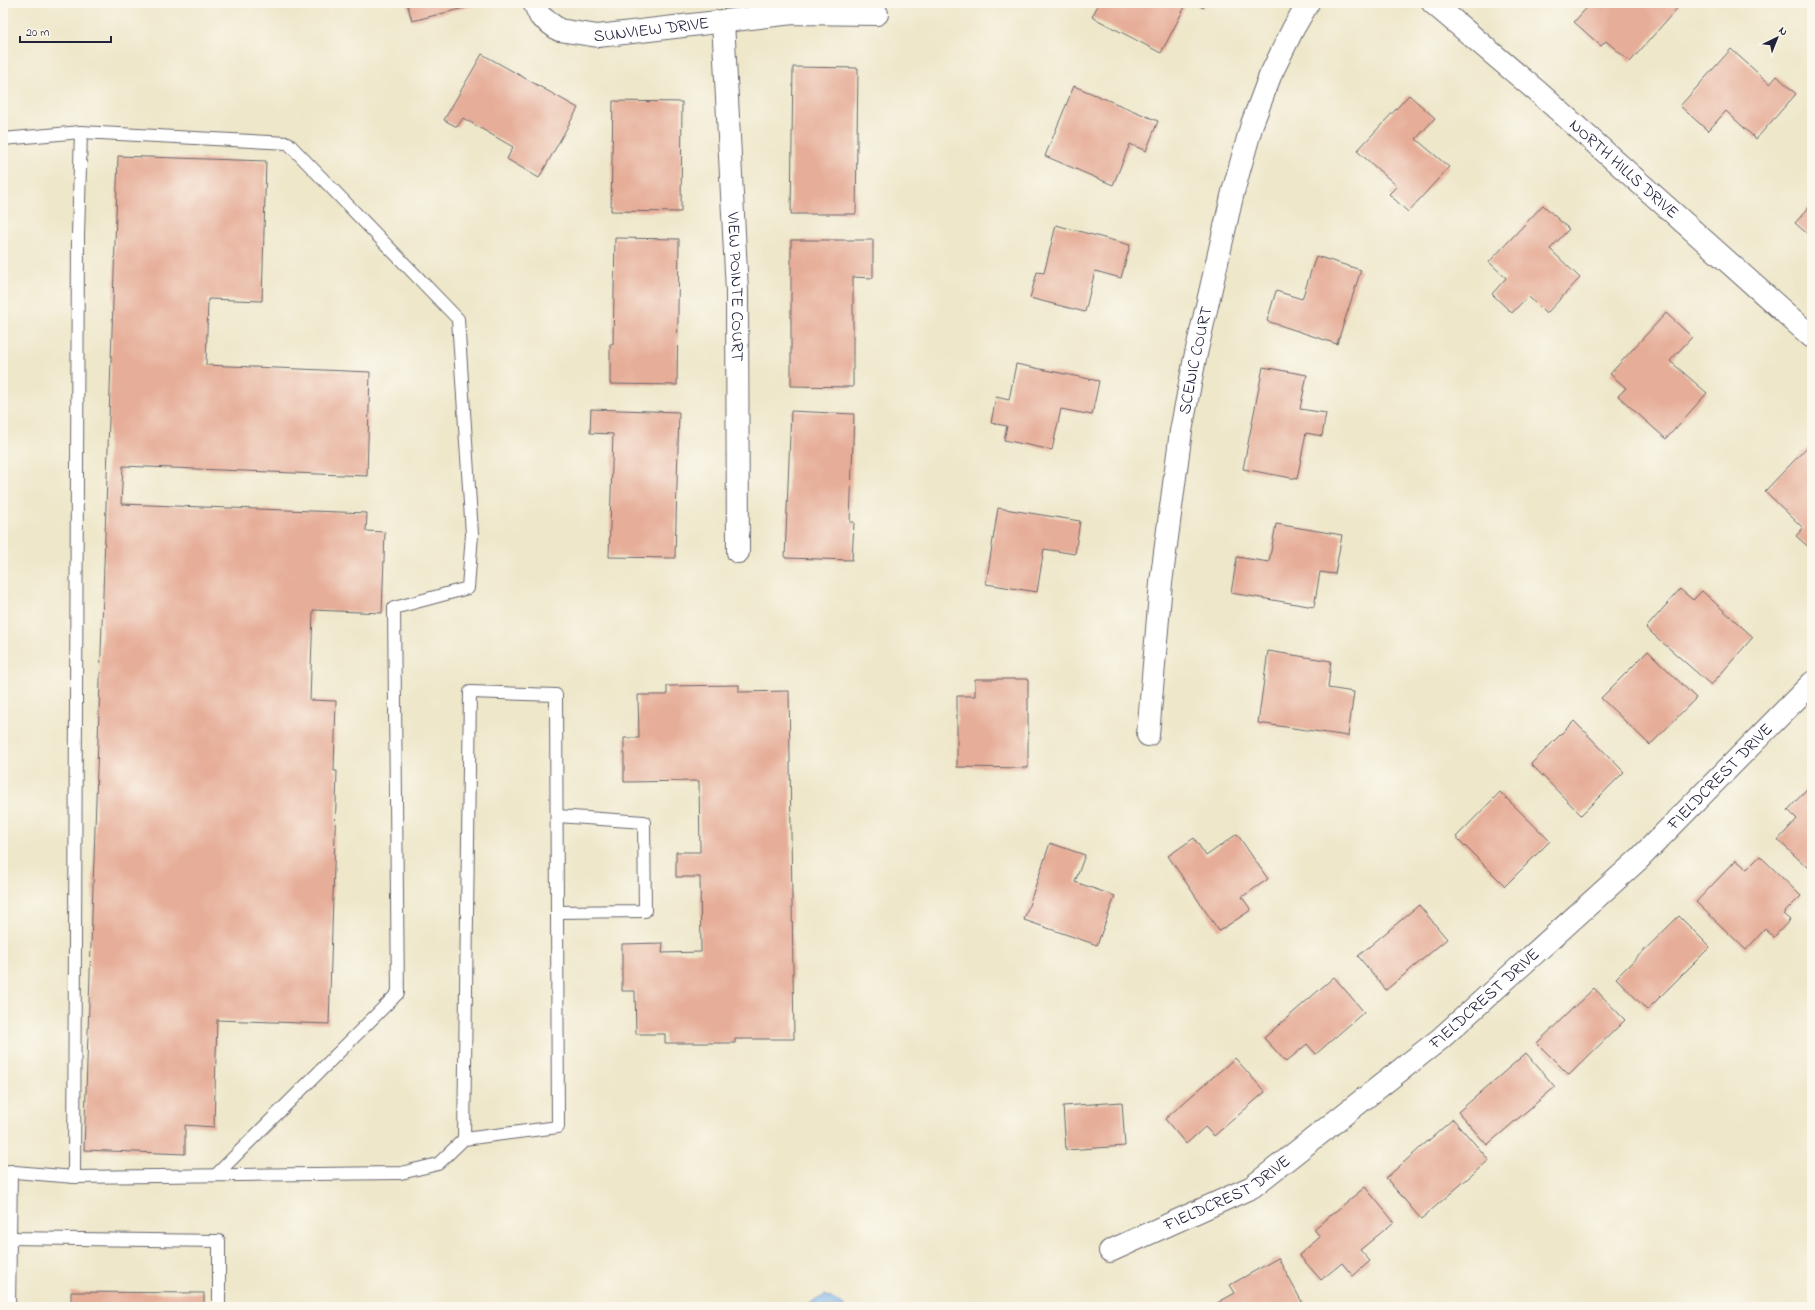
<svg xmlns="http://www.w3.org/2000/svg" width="1815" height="1310" font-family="'Indie Flower',sans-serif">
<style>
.water{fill:#77b1e8;stroke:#4c6a92}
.building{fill:#e6ad98}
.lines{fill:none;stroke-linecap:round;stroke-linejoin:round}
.lane-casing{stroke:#69676d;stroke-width:14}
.street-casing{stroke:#69676d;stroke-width:24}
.lane{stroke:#fff;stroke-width:12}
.street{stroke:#fff;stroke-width:22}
.labels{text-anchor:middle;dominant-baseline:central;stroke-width:4;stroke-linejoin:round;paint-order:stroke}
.street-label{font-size:17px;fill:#22223b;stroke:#fbf7ec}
</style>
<rect width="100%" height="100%" fill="#fbf7ec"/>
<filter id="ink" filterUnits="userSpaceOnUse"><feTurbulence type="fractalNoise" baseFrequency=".025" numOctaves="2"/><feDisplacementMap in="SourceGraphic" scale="8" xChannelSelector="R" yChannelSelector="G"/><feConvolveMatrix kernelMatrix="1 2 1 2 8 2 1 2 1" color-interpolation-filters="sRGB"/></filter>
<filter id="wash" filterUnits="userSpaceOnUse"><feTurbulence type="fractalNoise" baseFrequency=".012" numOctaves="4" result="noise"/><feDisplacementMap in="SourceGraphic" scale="16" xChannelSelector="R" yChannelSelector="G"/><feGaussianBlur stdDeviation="0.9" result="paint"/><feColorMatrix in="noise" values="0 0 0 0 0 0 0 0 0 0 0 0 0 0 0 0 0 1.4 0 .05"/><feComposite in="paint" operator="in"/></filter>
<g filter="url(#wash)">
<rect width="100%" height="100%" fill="#eee7ca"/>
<!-- water -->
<path class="water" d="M825 1295 844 1305V1307H804Z"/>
<g id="blocks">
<!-- building -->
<g class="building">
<path d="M407 3H476V5L412 21Z"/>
<path d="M1099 3H1187L1161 53 1092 17Z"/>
<path d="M1195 3H1206L1203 8Z"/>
<path d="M1591 3H1677L1680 5 1630 62 1606 41 1601 46 1574 22Z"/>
<path d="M1731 49 1770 84 1777 76 1796 94 1756 139 1726 111 1708 131 1680 106Z"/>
<path d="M482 54 578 108 539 178 507 159 513 147 463 118 457 127 444 120Z"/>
<path d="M793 67 858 68 856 214H791Z"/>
<path d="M1074 86 1158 121 1146 151 1130 144 1113 185 1045 156Z"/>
<path d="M1409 95 1435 118 1416 139 1449 167 1408 212 1389 194 1397 186 1357 151Z"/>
<path d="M613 101 682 102 681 212 611 211Z"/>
<path d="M118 156 266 161 262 301 208 299 206 365 370 372 367 476 123 466 121 504 367 513 366 531 385 532 382 613 313 610 310 700 336 701 334 771H337L329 1024 217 1020 214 1127 185 1125V1154L84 1150Z"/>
<path d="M1812 204V238L1795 223Z"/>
<path d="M1543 205 1569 229 1550 249 1580 278 1546 314 1528 296 1512 313 1492 294 1506 278 1489 262Z"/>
<path d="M1056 225 1130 245 1121 278 1095 271 1085 312 1030 298 1037 272 1044 273Z"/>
<path d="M615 238 679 239 677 385 610 384V344H613Z"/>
<path d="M791 240H873V278L853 277V387L791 386Z"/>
<path d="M1316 256 1361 270 1337 344 1267 321 1276 291 1302 299Z"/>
<path d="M1666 313 1692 337 1670 361 1707 393 1666 439 1618 396 1626 388 1610 374Z"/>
<path d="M1016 364 1099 381 1092 415 1061 409 1052 450 1004 440 1007 426 991 423 996 397 1009 400Z"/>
<path d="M1263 367 1307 375 1300 409 1326 413 1322 436 1306 433 1297 479 1243 469Z"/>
<path d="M591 409 679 412 675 558 609 557 613 434 590 433Z"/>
<path d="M791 411 854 414 850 522H854L852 560 785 558Z"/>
<path d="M1812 442V550L1796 536 1803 528 1765 491Z"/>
<path d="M998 508 1080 521 1075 554 1044 549 1037 592 986 584Z"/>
<path d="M1276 524 1342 535 1335 574 1320 572 1314 607 1231 593 1237 557 1269 562Z"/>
<path d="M1680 589 1693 600 1702 591 1753 637 1711 685 1646 628Z"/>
<path d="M1268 651 1331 661 1328 688 1354 692 1348 736 1258 723Z"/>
<path d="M1648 651 1696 698 1650 745 1601 698Z"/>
<path d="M975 679H1028V768L957 767V696H975Z"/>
<path d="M739 685V692L789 691 794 1039H735V1043H665V1034H636L635 991H622V944L663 943 662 953 701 952 700 877H676V852H700L699 781 624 782V738H639L638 695H667V686Z"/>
<path d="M1574 721 1624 772 1581 815 1531 764Z"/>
<path d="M1812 783V864L1808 868 1778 840 1797 819 1788 810Z"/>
<path d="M1500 792 1550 841 1505 886 1456 837Z"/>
<path d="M1237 834 1268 879 1242 897 1251 910 1219 931 1168 856 1194 838 1206 856Z"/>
<path d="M1050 843 1085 855 1075 882 1115 896 1097 945 1024 920Z"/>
<path d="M1760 856 1801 896 1783 914 1790 920 1774 937 1765 929 1746 950 1696 902 1736 860 1747 869Z"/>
<path d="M1419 905 1447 939 1386 990 1358 956Z"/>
<path d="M1679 916 1710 947 1647 1010 1616 978Z"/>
<path d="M1334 977 1364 1012 1316 1054 1307 1044 1286 1062 1264 1038Z"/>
<path d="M1594 988 1625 1020 1569 1075 1537 1043Z"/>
<path d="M1526 1053 1555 1087 1487 1145 1458 1112Z"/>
<path d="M1235 1058 1265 1092 1214 1136 1205 1127 1186 1144 1165 1119Z"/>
<path d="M1122 1102 1125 1146 1066 1150 1063 1106Z"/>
<path d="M1453 1119 1489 1160 1421 1219 1386 1178Z"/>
<path d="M1365 1187 1394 1222 1360 1250 1370 1261 1353 1276 1342 1263 1321 1280 1299 1255 1320 1237 1314 1229Z"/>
<path d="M1278 1258 1303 1304 1297 1307H1210L1235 1293 1230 1285Z"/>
<path d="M71 1292 204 1293V1307H71Z"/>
</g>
</g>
</g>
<g filter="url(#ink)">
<use href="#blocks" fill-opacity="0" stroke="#69676d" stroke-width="1"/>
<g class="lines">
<!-- lane casing -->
<g class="lane-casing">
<g id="lane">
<path d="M81 132 288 143 458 319 472 534 468 588 394 608 398 993 216 1175"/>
<path d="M3 139 81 132 78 235 74 1177"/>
<path d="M557 816 644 822 645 911 557 912"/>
<path d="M3 1171 74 1177 401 1173 438 1164 464 1139 470 692 556 695 558 1127 464 1139"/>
<path d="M10 1238 219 1241V1307"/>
<path d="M9 1307 11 1171"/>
</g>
</g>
<!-- street casing -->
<g class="street-casing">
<g id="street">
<path id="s1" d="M534 3 540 16 559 30 598 36 793 13 877 14"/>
<path id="s2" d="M1433 3 1538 92 1812 337"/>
<path id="s3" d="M723 21 737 291 738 552"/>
<path id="s4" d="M1148 735 1161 583 1181 431 1195 358 1233 192 1252 124 1270 76 1293 29 1308 3"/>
<path id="s5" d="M1110 1251 1252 1187 1440 1039 1639 859 1812 683"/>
</g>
</g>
<!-- lane -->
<use href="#lane" class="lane"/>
<!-- street -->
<use href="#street" class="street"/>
</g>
</g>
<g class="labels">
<!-- street labels -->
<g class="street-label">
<text stroke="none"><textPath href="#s1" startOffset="131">SUNVIEW DRIVE</textPath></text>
<text stroke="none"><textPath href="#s2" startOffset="253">NORTH HILLS DRIVE</textPath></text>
<text stroke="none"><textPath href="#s3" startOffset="266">VIEW POINTE COURT</textPath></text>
<text stroke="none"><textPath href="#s4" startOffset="378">SCENIC COURT</textPath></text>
<text stroke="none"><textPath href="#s5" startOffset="779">FIELDCREST DRIVE</textPath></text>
<text stroke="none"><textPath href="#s5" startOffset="455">FIELDCREST DRIVE</textPath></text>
<text stroke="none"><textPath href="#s5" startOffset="131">FIELDCREST DRIVE</textPath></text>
</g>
</g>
<!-- margin -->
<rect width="1815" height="1310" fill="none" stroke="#fbf7ec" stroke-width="16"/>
<!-- north arrow -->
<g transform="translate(1777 38) rotate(43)" stroke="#fbf7ec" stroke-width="3" paint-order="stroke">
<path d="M0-3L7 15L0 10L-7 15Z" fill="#22223b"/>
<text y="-6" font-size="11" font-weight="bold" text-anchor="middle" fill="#22223b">N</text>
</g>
<!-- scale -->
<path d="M20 36v6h91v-6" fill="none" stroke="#22223b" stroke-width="2"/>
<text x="26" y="36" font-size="12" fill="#22223b" stroke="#fbf7ec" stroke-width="3" paint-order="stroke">20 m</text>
</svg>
